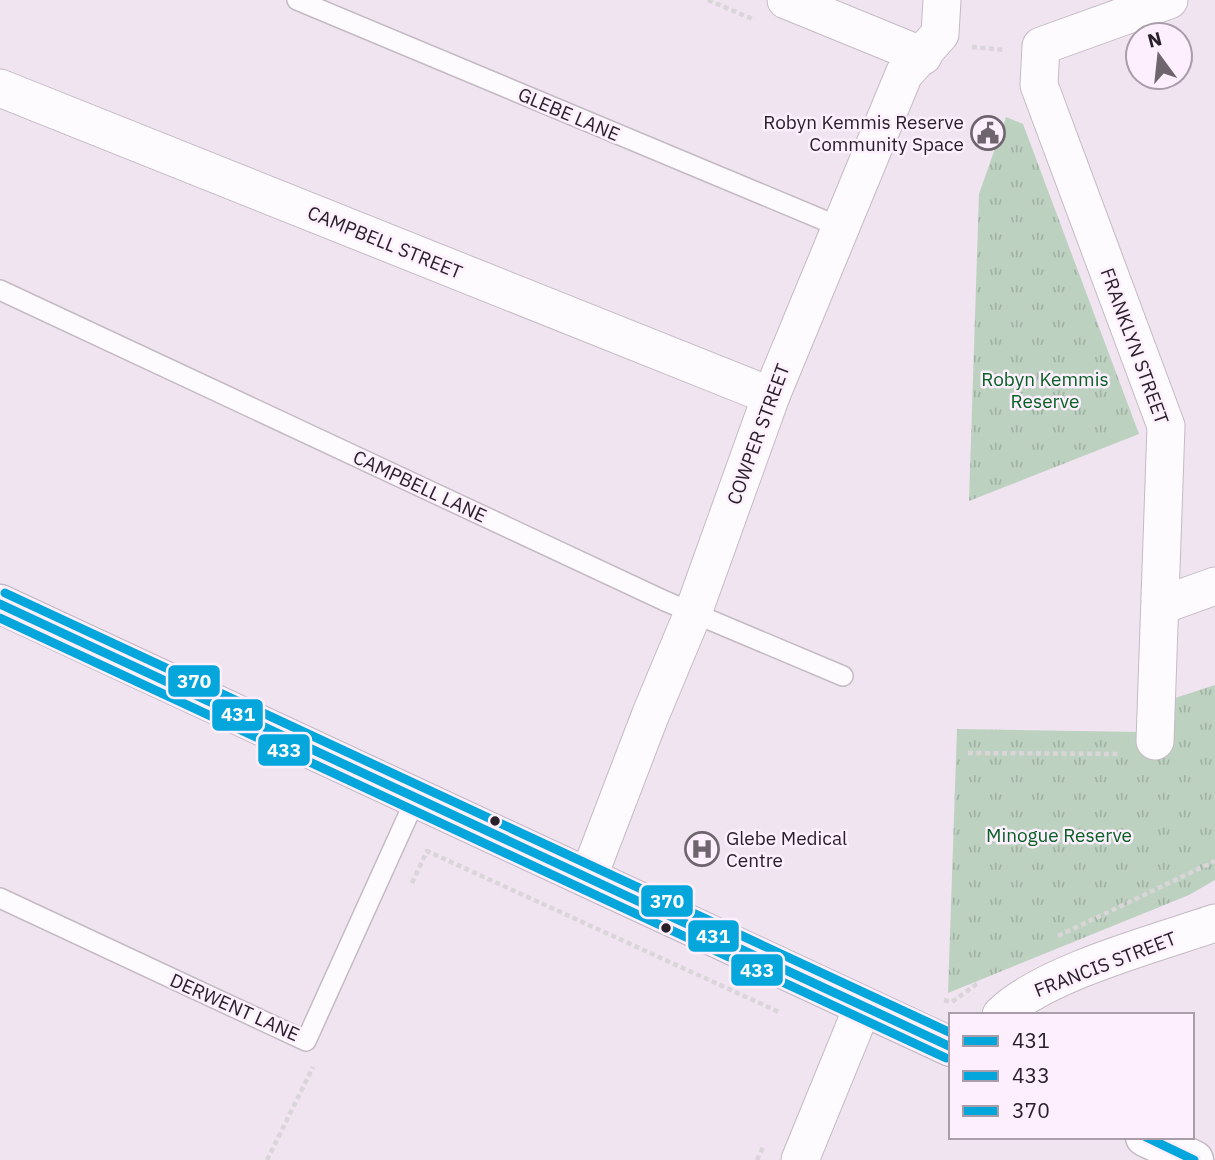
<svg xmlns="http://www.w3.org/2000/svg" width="1215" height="1160" font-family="'IBM Plex Sans',sans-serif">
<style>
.park{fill:url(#park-tufts)}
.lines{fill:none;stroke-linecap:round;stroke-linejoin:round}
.service-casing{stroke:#c4bac4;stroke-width:22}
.minor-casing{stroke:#c4bac4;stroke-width:39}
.secondary-casing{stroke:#c4bac4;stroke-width:41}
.path{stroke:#d9d5d9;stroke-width:4.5;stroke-dasharray:5 3.5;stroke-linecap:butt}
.service{stroke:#fdfbfd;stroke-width:19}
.minor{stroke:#fdfbfd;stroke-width:37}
.secondary{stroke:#fdfbfd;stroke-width:38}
.bus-1-casing{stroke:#fdeffd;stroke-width:14}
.bus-2-casing{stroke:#fdeffd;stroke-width:14}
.bus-3-casing{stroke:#fdeffd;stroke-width:14}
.bus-1{stroke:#04a6db;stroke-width:9}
.bus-2{stroke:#04a6db;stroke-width:9}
.bus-3{stroke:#04a6db;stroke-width:9}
.bus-dot{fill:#29212a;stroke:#fdeffd;stroke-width:2.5}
.labels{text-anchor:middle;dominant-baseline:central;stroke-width:5;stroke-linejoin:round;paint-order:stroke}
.street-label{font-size:19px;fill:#29212a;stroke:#fdeffd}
.poi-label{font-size:19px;fill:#29212a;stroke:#fdeffd;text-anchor:end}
.park-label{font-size:19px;fill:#076124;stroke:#fdeffd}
.line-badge{stroke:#fdeffd;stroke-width:2.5}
.badge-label{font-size:19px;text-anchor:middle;font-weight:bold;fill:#fff}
</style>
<defs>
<pattern id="park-tufts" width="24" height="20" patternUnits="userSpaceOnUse" patternTransform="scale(1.75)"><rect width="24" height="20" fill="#bdd1c0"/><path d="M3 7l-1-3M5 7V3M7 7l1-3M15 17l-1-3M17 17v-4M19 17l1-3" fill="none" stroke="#a2b3a5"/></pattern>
</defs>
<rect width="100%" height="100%" fill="#f0e4f0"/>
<!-- park -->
<g class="park">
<path d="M1006 117 1023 124 1139 434 969 501 979 194Z"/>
<path d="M1215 685V880L1189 895 948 993 957 729 1143 732 1175 698Z"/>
</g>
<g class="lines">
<!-- service casing -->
<g class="service-casing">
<g id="service">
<path d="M297 0 840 227"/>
<path d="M0 290 665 601 843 676"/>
<path d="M0 898 306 1041 416 798"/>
</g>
</g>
<!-- minor casing -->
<g class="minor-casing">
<g id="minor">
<path d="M786 0 923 56"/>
<path d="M0 88 771 396"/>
<path d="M1162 605 1215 586"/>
<path d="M1155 741 1166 426 1039 85 1041 46 1169 0"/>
<path d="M588 878 650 716 693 613 771 396 904 74 940 34 942 0"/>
<path d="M1001 1015C1043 973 1157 943 1215 923"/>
<path d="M800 1160 863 1006"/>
</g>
</g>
<!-- secondary casing -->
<g class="secondary-casing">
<g id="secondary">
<path d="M0 604 951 1047"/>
<path d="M1145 1137 1194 1160"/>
</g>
</g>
<!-- path -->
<g class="path">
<path d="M708 0 755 20"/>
<path d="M972 47 1005 50"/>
<path d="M968 753 1121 754"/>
<path d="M412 883 427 851 779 1012"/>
<path d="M1058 936 1215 861"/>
<path d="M944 1000 952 1002 978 983"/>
<path d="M267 1160 313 1067"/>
<path d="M757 1160 764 1145"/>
</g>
<!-- service -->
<use href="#service" class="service"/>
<!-- minor -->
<use href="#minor" class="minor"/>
<!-- secondary -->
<use href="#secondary" class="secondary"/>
<!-- bus-1 casing -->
<g class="bus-1-casing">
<g id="bus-1">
<path d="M0 604 951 1047"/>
<path d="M1146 1137 1194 1160"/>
</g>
</g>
<!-- bus-2 casing -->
<g class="bus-2-casing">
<path id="bus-2" d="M0 618 946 1058"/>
</g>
<!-- bus-3 casing -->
<g class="bus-3-casing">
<path id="bus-3" d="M5 593 951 1033"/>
</g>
<!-- bus-1 -->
<use href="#bus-1" class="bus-1"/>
<!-- bus-2 -->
<use href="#bus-2" class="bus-2"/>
<!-- bus-3 -->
<use href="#bus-3" class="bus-3"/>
</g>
<!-- icons -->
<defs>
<g id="civic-ring" transform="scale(1.75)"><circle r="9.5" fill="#fdeffd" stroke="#6f656f" stroke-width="1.5"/><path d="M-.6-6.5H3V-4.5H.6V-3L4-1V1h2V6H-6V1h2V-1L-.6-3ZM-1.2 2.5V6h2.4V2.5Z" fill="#6f656f"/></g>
<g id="hospital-ring" transform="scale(1.75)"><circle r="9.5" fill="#fdeffd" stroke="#6f656f" stroke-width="1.5"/><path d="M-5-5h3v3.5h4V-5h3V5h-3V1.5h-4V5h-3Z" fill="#6f656f"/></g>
</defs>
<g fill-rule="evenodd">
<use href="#civic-ring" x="988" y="133"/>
<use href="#hospital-ring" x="702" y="849"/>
</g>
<!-- markers -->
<g class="bus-dot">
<circle cx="495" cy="821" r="6"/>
<circle cx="666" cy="928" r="6"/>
</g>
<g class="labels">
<!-- street labels -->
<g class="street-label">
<text transform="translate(569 114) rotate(23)">GLEBE LANE</text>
<text transform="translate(385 242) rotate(22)">CAMPBELL STREET</text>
<text transform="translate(1135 346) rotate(70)">FRANKLYN STREET</text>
<text transform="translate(758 434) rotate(-70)">COWPER STREET</text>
<text transform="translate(420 486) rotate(25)">CAMPBELL LANE</text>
<text transform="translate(1105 964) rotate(-21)">FRANCIS STREET</text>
<text transform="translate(235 1007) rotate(24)">DERWENT LANE</text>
</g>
<!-- poi labels -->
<g class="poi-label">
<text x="964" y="122">Robyn Kemmis Reserve<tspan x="964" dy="22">Community Space</tspan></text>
<text x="726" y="838" text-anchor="start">Glebe Medical<tspan x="726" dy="22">Centre</tspan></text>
</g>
<!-- park labels -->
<g class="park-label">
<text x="1045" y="379">Robyn Kemmis<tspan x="1045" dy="22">Reserve</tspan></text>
<text x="1059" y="835">Minogue Reserve</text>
</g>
</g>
<g class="line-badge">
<rect x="167" y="664" width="54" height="34" rx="7" fill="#04a6db"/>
<rect x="211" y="698" width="53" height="34" rx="7" fill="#04a6db"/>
<rect x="257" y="733" width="54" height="34" rx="7" fill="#04a6db"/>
<rect x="640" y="884" width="54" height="34" rx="7" fill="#04a6db"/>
<rect x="687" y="919" width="53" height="34" rx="7" fill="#04a6db"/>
<rect x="730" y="953" width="54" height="34" rx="7" fill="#04a6db"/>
</g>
<g class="badge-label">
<text x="194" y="688">370</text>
<text x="238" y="721">431</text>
<text x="284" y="757">433</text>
<text x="667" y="908">370</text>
<text x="713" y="943">431</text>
<text x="757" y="977">433</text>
</g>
<!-- legend -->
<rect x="949" y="1013" width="245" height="126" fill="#fdeffd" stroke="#a89da9" stroke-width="2"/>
<rect x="963" y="1036" width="35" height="10" fill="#04a6db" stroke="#a89da9" stroke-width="2"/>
<text x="1012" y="1048" font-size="21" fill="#29212a">431</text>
<rect x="963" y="1071" width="35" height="10" fill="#04a6db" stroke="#a89da9" stroke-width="2"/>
<text x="1012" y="1083" font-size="21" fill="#29212a">433</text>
<rect x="963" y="1106" width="35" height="10" fill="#04a6db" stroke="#a89da9" stroke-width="2"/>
<text x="1012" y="1118" font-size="21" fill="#29212a">370</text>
<!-- north arrow -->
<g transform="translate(1159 56) rotate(345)"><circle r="33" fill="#fdeffd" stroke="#a89da9" stroke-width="2"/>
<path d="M0-5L12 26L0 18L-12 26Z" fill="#6f656f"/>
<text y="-10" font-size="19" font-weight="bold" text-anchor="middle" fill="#29212a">N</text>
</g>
</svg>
